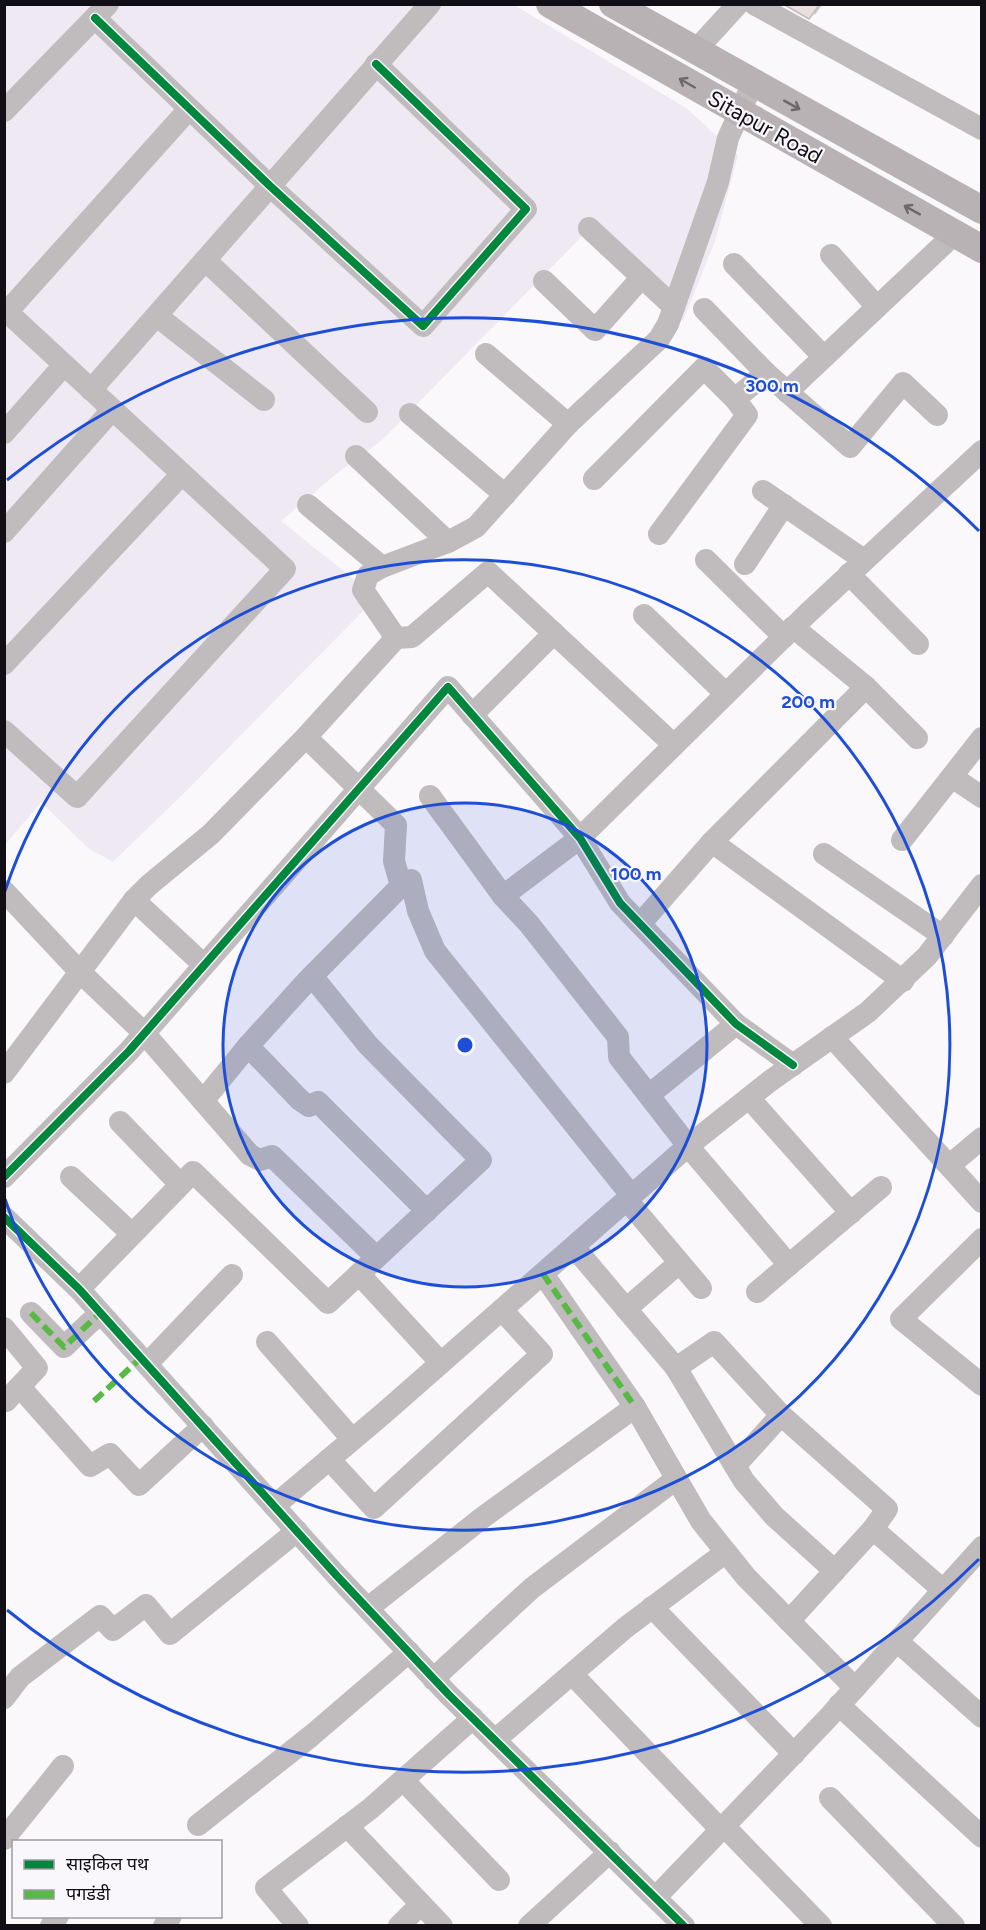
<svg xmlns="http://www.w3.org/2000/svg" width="986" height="1930" font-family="Figtree,'Noto Sans Devanagari',sans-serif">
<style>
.built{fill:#eee9f2}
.building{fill:#e8dfde;stroke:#c1bcbb;stroke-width:1.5;filter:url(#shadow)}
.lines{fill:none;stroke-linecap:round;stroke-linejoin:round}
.minor{stroke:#c0bbbc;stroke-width:22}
.major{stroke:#b9b2b4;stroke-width:28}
.quiet{stroke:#58b947;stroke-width:6;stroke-dasharray:12 6;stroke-linecap:butt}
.cycleway-casing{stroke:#faf7fc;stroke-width:11}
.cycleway{stroke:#00873e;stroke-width:8}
.oneway{stroke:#6e686d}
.ring{fill:none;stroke:#1d4ed8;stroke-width:3}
.labels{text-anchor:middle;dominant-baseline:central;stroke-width:4.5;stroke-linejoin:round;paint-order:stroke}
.street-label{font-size:22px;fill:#120e16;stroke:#faf7fc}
.centre{fill:#1d4ed8;stroke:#faf7fc;stroke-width:3}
.ring-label{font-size:18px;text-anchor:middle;font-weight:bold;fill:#1d4ed8;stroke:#faf7fc;stroke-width:4.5;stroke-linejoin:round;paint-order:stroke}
</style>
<defs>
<filter id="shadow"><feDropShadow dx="5.5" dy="-5.5" stdDeviation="0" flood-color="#0004"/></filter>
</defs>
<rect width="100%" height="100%" fill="#faf8fb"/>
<!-- built -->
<path class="built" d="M5 5H514L686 108 738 155 715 241 683 321 586 232 382 440 336 474 281 521 356 581 365 609 186 791 113 862 88 848 41 802 5 845Z"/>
<!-- building -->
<path class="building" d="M783 4H820L809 19Z"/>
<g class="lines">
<!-- minor -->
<g class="minor">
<path d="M754 4 982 129"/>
<path d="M95 18 270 186 423 326 526 209 376 64"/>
<path d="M695 51 738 4"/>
<path d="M4 111 108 4"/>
<path d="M589 228 674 307"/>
<path d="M831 255 877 307"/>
<path d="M205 260 367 412"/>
<path d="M734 264 824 357"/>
<path d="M544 281 595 330 642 277"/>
<path d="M4 309 285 569 77 797 4 731"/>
<path d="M704 309 766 373 850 447 903 383 937 415"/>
<path d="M7 312 189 109"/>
<path d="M157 316 264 400"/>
<path d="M486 354 568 424"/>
<path d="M91 390 430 4"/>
<path d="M787 392 945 243 949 231"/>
<path d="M735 399 766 373"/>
<path d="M410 414 505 495"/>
<path d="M4 433 64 365"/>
<path d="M356 456 448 542"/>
<path d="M594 479 704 368 735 399 747 415 659 534"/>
<path d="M763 491 864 560"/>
<path d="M308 505 382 567"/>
<path d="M4 532 112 410"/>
<path d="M706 560 784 637"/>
<path d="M745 564 784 505"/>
<path d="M849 574 918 644"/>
<path d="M644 615 726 694"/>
<path d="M793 627 866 687 917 738"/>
<path d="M396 638 363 590 368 575 382 567 448 542 476 527 568 424 659 339 668 324 718 182 728 138 753 83"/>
<path d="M4 664 182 474"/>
<path d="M472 715 554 633"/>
<path d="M306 737 396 825 394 861 401 886"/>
<path d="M952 777 982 797"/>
<path d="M430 796 503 896 529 924 618 1037 619 1057 688 1146 789 1265"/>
<path d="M902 840 982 738"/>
<path d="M712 842 903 981"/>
<path d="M824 854 943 936"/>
<path d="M4 891 80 972 144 1033 250 1155 260 1160 272 1156 376 1257"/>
<path d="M503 896 580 838 807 614 982 451"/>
<path d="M134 900 204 965"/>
<path d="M640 924 712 842 866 687"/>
<path d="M832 1037 982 1202"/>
<path d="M248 1046 300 1100 309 1106 318 1102 427 1211"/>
<path d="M4 1073 134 900 149 885 211 834 306 737 396 638 412 637 488 572 674 745"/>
<path d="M649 1095 736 1024"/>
<path d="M749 1098 851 1213"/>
<path d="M203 1101 248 1046 308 980 401 886 411 880 418 911 435 951 631 1195"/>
<path d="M120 1122 180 1184"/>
<path d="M950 1165 982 1138"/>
<path d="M4 1177 129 1051 448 687 580 838 620 903 736 1024 793 1065"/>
<path d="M71 1177 132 1234"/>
<path d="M626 1199 701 1288"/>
<path d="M4 1217 79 1289 337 1576 449 1695 684 1926"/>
<path d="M982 1239 901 1319 982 1385"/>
<path d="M574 1247 676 1368 744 1481 774 1516 835 1571"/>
<path d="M359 1274 441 1363"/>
<path d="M543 1274 635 1407 701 1521 746 1577 855 1688"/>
<path d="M79 1289 193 1172 328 1303 481 1160 368 1045 312 976"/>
<path d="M757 1292 881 1187"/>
<path d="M626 1309 679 1263"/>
<path d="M31 1313 64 1347 100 1313"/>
<path d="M4 1328 37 1368 6 1401"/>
<path d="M267 1342 352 1439"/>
<path d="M147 1364 232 1275"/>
<path d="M676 1368 714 1342 781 1415 887 1509 873 1529 789 1621"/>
<path d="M20 1387 90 1466 110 1454 139 1485 203 1426"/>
<path d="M329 1459 374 1508 542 1354 502 1310"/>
<path d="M735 1466 781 1415"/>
<path d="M274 1506 384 1413 688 1146 770 1081 868 1012 927 956 982 885"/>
<path d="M873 1529 943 1590"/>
<path d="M652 1607 794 1754"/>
<path d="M368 1608 482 1518 635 1407"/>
<path d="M897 1641 982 1717"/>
<path d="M572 1674 721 1830"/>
<path d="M433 1679 532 1588 676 1479"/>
<path d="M4 1698 20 1677 100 1616 113 1630 146 1605 170 1634 297 1531"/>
<path d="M839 1705 982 1837"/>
<path d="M495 1740 625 1628 726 1552"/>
<path d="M403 1780 499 1880"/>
<path d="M830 1798 954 1926"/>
<path d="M198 1825 311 1736 409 1652"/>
<path d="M347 1826 442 1926"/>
<path d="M724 1826 821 1926"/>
<path d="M4 1839 63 1766"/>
<path d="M656 1897 827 1719 982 1547"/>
<path d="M51 1926 58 1916"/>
<path d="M164 1926 171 1916"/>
<path d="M298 1926 266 1888 370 1809 473 1718"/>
<path d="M399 1926 421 1904"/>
<path d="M529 1926 610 1852"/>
</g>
<!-- major -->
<g class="major">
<path d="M550 4 982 249"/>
<path d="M613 4 982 210"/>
</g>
<!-- quiet -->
<g class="quiet">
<path d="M543 1274 635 1407"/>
<path d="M31 1313 64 1347 100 1313"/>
<path d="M94 1401 142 1357"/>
</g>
<!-- cycleway casing -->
<g class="cycleway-casing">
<g id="cycleway">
<path d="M95 18 270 186 423 326 526 209 376 64"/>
<path d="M4 1177 129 1051 448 687 580 838 620 903 736 1024 793 1065"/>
<path d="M4 1217 79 1289 337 1576 449 1695 684 1926"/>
</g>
</g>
<!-- cycleway -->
<use href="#cycleway" class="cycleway"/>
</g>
<!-- one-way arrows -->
<defs><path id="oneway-shaft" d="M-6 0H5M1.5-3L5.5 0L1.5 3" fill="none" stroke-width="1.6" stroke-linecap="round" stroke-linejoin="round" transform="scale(1.5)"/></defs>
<g class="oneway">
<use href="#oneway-shaft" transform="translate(687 83) rotate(-150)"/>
<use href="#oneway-shaft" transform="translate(792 105) rotate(29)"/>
<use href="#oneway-shaft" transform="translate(912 210) rotate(-151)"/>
</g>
<!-- distance rings -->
<circle cx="465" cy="1045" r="242" fill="#1d4ed8" fill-opacity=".12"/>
<g class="ring">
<circle cx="465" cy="1045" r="242"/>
<path d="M5 891A485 485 0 1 1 5 1199"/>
<path d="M979 1559A727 727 0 0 1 7 1610M7 480A727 727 0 0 1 979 531"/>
</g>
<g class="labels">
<!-- street labels -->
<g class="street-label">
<text transform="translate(765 127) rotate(29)">Sitapur Road</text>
</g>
</g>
<circle cx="465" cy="1045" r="9" class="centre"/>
<g class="ring-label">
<text x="772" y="392">300 m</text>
<text x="808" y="708">200 m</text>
<text x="636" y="880">100 m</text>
</g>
<!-- border -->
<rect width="986" height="1930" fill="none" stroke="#120e16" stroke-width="12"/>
<!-- legend -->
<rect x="12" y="1840" width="210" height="78" fill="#faf7fc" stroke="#9d9aa0" stroke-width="1.5"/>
<rect x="24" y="1860" width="30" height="9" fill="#00873e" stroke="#9d9aa0" stroke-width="1.5"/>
<text x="66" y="1870" font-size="18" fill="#120e16">साइकिल पथ</text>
<rect x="24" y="1890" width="30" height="9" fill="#58b947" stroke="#9d9aa0" stroke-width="1.5"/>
<text x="66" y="1900" font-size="18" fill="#120e16">पगडंडी</text>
</svg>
